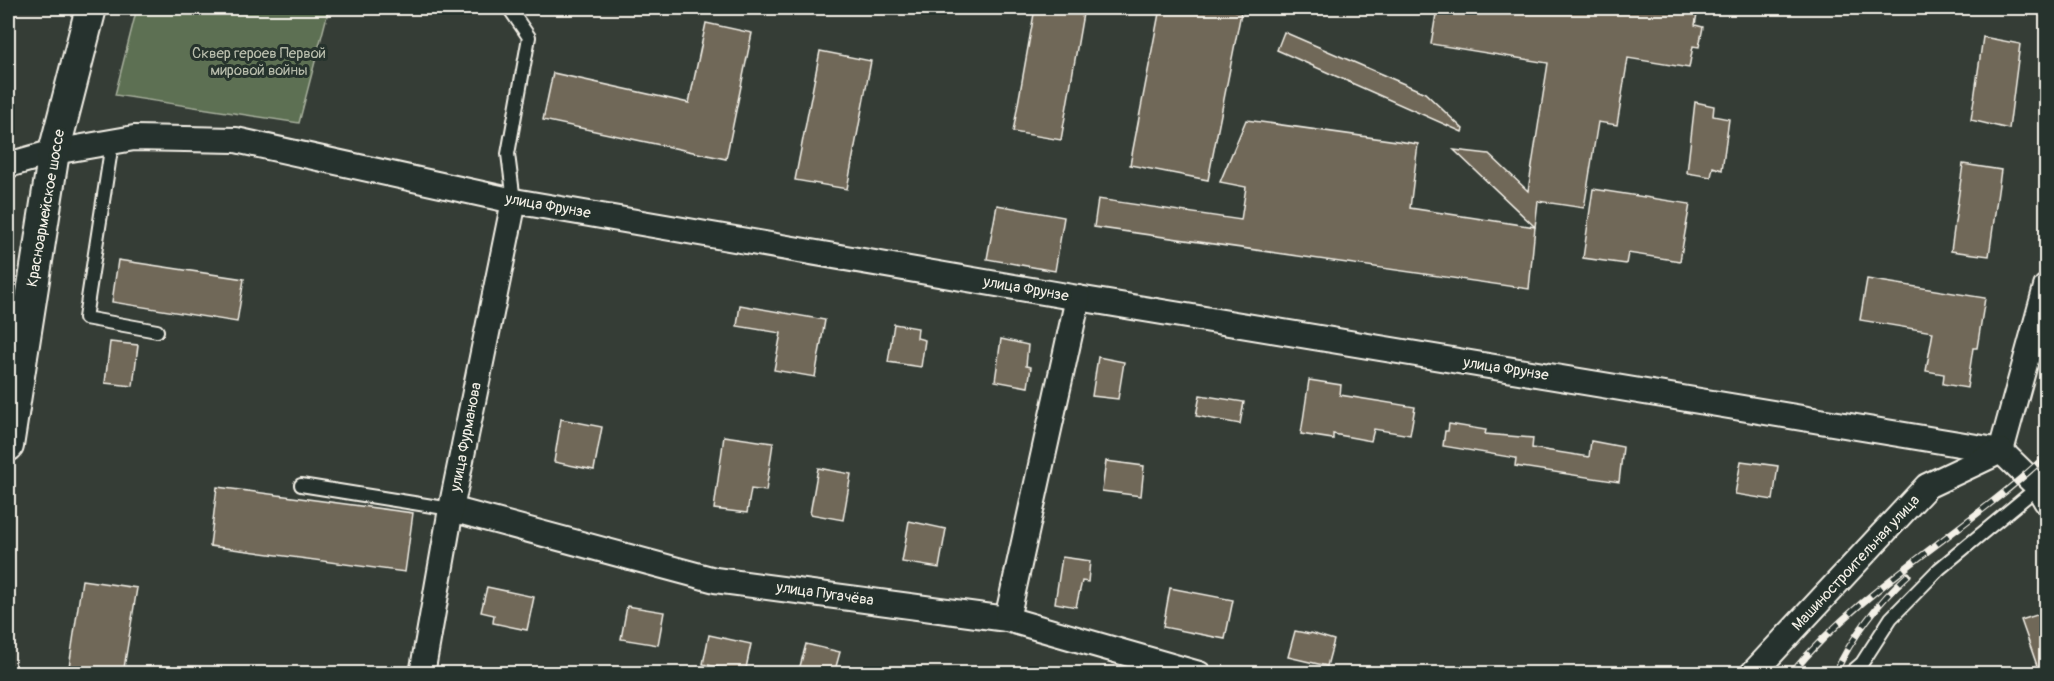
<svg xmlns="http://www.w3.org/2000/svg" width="2054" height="681" font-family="Pangolin,sans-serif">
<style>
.green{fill:#5d7053;stroke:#a8b09e;stroke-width:1.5}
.building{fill:#706758;stroke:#f4f1e8;stroke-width:1.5}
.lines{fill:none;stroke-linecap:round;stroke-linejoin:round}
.service-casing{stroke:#f4f1e8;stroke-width:16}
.minor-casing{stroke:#f4f1e8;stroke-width:28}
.tertiary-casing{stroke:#f4f1e8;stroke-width:34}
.service{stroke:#26332d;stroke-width:12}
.minor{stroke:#26332d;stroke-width:24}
.tertiary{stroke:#26332d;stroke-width:30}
.rail-casing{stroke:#f4f1e8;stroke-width:7}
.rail{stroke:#26332d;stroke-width:4.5;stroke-dasharray:14;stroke-linecap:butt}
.labels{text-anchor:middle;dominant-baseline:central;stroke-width:6;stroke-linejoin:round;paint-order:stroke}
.park-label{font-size:15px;fill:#b8bdac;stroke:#26332d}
.street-label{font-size:15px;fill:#f4f1e8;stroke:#26332d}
</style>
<rect width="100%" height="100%" fill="#353d36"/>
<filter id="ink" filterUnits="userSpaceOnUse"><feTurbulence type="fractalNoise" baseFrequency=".0167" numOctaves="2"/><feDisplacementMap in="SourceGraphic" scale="12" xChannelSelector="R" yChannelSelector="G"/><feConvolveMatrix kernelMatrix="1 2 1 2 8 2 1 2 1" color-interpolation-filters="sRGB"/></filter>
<g filter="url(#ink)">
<!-- green -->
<path class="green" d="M137 8H329L299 123 115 95Z"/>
<!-- building -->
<g class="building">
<path d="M1035 8H1084L1061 140 1013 132Z"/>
<path d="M1160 8H1229L1241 13 1208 180 1130 165Z"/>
<path d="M1437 8H1698L1695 25 1703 27 1699 47 1693 46 1689 68 1628 58 1617 125 1598 122 1584 208 1538 201 1535 227 1454 150 1489 154 1528 191 1548 63 1431 44Z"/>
<path d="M706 23 752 33 726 159 543 120 553 73 689 103Z"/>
<path d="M1284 32 1425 93 1463 129 1462 132 1277 50Z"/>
<path d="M1983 37 2020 44 2009 129 1971 120Z"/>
<path d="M820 51 871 61 847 189 795 180Z"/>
<path d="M1695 102 1714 106 1713 116 1729 119 1722 170 1713 167 1711 177 1687 173Z"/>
<path d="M1246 120 1418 144 1410 208 1535 227 1529 289 1094 227 1098 199 1241 220 1246 187 1220 182Z"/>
<path d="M1963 164 2001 170 1989 256 1951 251Z"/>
<path d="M1593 189 1690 204 1680 261 1628 253 1626 264 1583 258Z"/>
<path d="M997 205 1064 217 1055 271 987 259Z"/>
<path d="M118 260 244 279 237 322 112 302Z"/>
<path d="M1867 279 1985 298 1977 348H1973L1967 388 1943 384 1944 374 1926 371 1933 332 1860 320Z"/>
<path d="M740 305 825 320 815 377 774 370 781 333 737 326Z"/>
<path d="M894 324 918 328 917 338 925 340 921 367 888 362Z"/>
<path d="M1001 339 1028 345 1026 366 1031 367 1028 387 995 381Z"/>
<path d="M110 342 138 345 133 386 105 383Z"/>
<path d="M1098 357 1124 362 1118 399 1092 396Z"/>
<path d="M1309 380 1341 385 1340 395 1415 407 1410 435 1374 429 1371 441 1333 434V439L1301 434Z"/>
<path d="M1200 395 1244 402 1240 424 1196 416Z"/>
<path d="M561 419 602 427 594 470 554 462Z"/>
<path d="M1449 424 1486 430 1485 434 1533 438 1532 448 1589 457 1591 441 1623 447 1619 482 1515 466 1516 458 1443 446 1445 431H1448Z"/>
<path d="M724 436 773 443 766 491 751 489 747 513 714 509Z"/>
<path d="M1106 461 1144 466 1141 496 1102 491Z"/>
<path d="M1741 461 1778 466 1773 500 1735 494Z"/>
<path d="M818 468 851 474 843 520 810 514Z"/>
<path d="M217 487 413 513 405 572 210 546Z"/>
<path d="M909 521 946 529 939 568 902 562Z"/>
<path d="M1062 557 1090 561 1088 582 1082 581 1076 607 1055 603Z"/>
<path d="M82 580 137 588 123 674H68Z"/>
<path d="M487 587 534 597 527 630 493 623 494 615 481 612Z"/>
<path d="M1170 588 1233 600 1225 639 1163 627Z"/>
<path d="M627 606 664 612 658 645 621 639Z"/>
<path d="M2046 612V674H2040L2021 620Z"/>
<path d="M1295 631 1310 634 1311 633 1334 640 1327 666 1288 657Z"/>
<path d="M709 635 751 644 745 673 703 664Z"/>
<path d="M806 644 840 652 834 674H811L799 670Z"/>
</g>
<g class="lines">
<!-- service casing -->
<g class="service-casing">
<g id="service">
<path d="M509 8 529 37 508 154 514 201"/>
<path d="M112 143 85 318 157 331"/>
<path d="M301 485 451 509"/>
<path d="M1849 674 1862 663 1891 618 1939 569 2038 487"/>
</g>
</g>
<!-- minor casing -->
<g class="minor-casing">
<g id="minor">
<path d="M8 165 54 152 134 138 236 140 514 201 1078 298 2001 451"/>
<path d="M2001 451 2046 287"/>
<path d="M2001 451 2038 487 2046 501"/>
<path d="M451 509 715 580 1007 619 1199 674"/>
<path d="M1007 619 1078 298"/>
<path d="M422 674 451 509 514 201"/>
<path d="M1752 674 1927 486 2001 451"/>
</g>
</g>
<!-- tertiary casing -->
<g class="tertiary-casing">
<path id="tertiary" d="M8 446 54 152 91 8"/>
</g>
<!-- service -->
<use href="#service" class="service"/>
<!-- minor -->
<use href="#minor" class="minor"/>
<!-- tertiary -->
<use href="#tertiary" class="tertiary"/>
<!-- rail casing -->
<g class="rail-casing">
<g id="rail">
<path d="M1791 674C1862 587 1965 532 2046 456"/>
<path d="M1835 674C1851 638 1879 601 1908 575"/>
</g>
</g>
<!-- rail -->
<use href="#rail" class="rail"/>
</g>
</g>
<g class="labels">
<!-- park labels -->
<g class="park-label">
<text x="259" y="53">Сквер героев Первой<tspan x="259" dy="17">мировой войны</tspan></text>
</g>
<!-- street labels -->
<g class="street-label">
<text transform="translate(548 206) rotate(10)">улица Фрунзе</text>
<text transform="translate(46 208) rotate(-80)">Красноармейское шоссе</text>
<text transform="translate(1026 289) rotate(10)">улица Фрунзе</text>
<text transform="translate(1506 369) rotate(9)">улица Фрунзе</text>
<text transform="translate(466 437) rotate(-79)">улица Фурманова</text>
<text transform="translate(1856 563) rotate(-47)">Машиностроительная улица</text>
<text transform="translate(825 594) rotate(8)">улица Пугачёва</text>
</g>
</g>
<!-- margin -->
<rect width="2054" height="681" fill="none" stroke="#26332d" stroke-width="30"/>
<rect x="15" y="15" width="2024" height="651" fill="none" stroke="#f4f1e8" stroke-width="2" filter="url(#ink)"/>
</svg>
